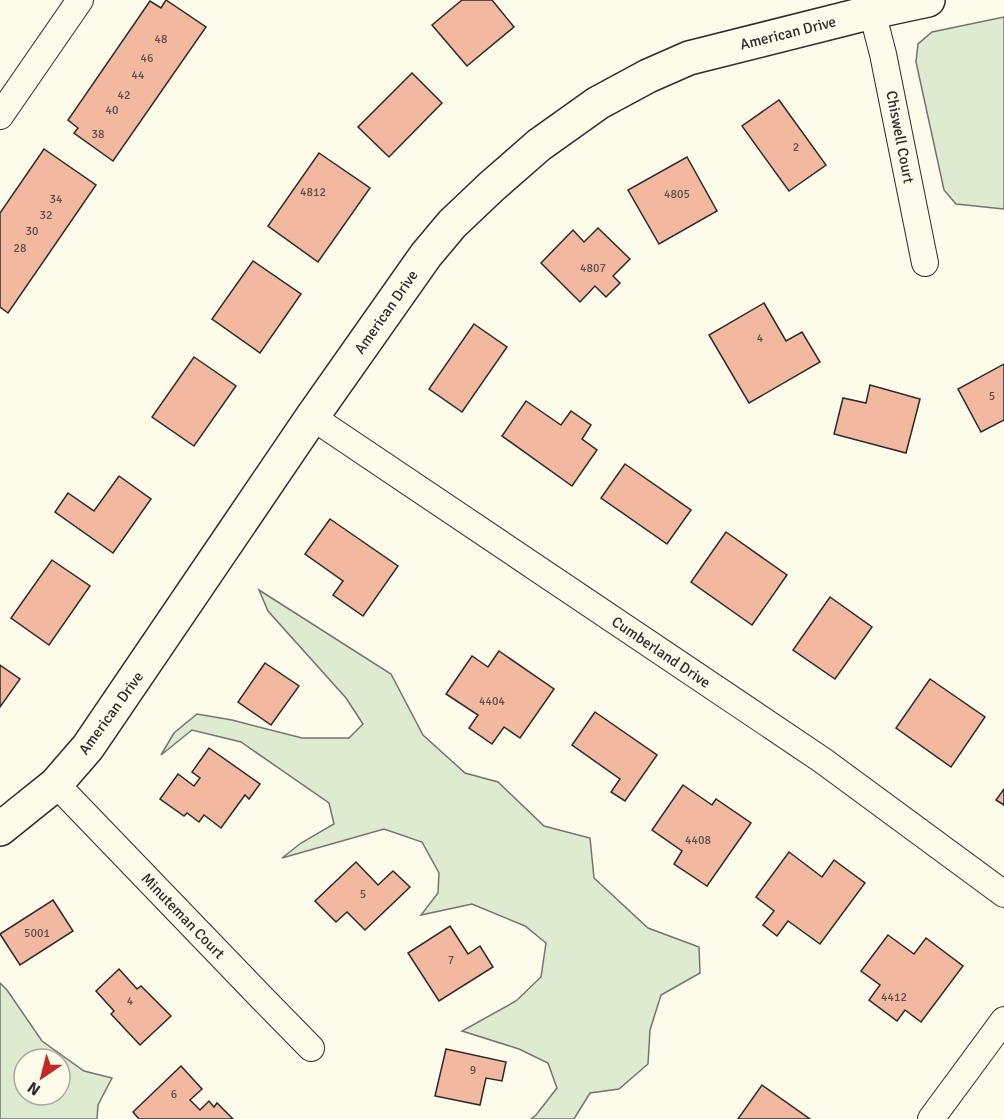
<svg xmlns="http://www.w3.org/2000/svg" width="1004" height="1119" font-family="Signika,sans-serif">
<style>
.green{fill:#deebd1;stroke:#74746e;stroke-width:1.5;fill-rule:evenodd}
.building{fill:#f2b8a0;stroke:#2b2b2b;stroke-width:1.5}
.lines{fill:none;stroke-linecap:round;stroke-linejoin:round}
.minor-casing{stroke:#2b2b2b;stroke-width:28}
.tertiary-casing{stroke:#2b2b2b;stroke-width:36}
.minor{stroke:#fdfbea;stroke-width:26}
.tertiary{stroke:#fdfbea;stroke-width:33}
.labels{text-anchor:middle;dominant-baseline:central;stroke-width:4.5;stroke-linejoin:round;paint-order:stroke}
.number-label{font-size:12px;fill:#5d4e48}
.street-label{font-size:15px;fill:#2b2b2b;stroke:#fdfbea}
</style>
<rect width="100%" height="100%" fill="#fdfbea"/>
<!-- green -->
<g class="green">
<path d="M1004 17V209L956 204 944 190 916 62 918 44 932 32Z"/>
<path d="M259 590 391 674 423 735 465 773 498 782 544 826 590 838 594 878 648 928 699 947 700 973 661 995 650 1030 648 1064 619 1089 590 1093 574 1119H531L536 1115 557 1088 548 1063 519 1049 462 1031 516 1001 541 977 546 943 525 926 472 904 421 915 438 893 439 873 422 842 384 829 282 858 301 843 334 824 329 803 241 742 192 730 161 755 174 733 197 714 232 720 302 738H349L363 724 346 698 268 611Z"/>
<path d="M0 983 7 990 42 1041 84 1071 112 1078 98 1105 97 1119H0ZM24 1059H60V1095H24Z"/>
</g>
<!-- building -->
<g class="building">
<path d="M166 0 206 27 113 161 74 133 78 128 68 120 150 1 161 8Z"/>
<path d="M462 0H492L514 27 467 66 432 25Z"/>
<path d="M412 73 442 103 389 157 358 127Z"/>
<path d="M779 100 826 165 789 191 742 126Z"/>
<path d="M44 149 96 185 8 313 0 307V213Z"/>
<path d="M319 153 370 188 318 262 268 226Z"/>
<path d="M687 157 717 211 659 244 628 190Z"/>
<path d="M598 228 630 259 613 276 620 283 606 297 595 286 580 302 541 263 573 230 584 242Z"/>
<path d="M253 261 301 294 260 353 212 319Z"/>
<path d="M764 303 786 341 802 332 820 362 749 403 709 335Z"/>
<path d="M474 324 507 347 462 412 429 389Z"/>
<path d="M194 357 236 386 194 446 152 417Z"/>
<path d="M1004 364V420L981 432 958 389Z"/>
<path d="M870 385 920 399 906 453 834 434 843 398 866 403Z"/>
<path d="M526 401 561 425 571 411 591 425 582 439 597 450 572 486 502 436Z"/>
<path d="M625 464 691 510 667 544 601 498Z"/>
<path d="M119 476 151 499 113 553 55 512 68 493 94 511Z"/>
<path d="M330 519 398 566 363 616 333 595 343 581 305 554Z"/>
<path d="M726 532 787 575 752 625 691 582Z"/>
<path d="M52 560 90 586 49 645 11 618Z"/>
<path d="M830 597 872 627 835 679 793 650Z"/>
<path d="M499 651 554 689 520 738 504 727 492 744 469 728 478 715 446 694 472 656 488 667Z"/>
<path d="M265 663 299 686 271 725 238 702Z"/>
<path d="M0 665 20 679 0 707Z"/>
<path d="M930 679 985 717 951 767 896 728Z"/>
<path d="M595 712 657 755 625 801 611 792 620 779 572 745Z"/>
<path d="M209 748 260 784 249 799 245 795 221 828 204 815 199 822 187 813 184 816 160 799 178 774 194 786 200 778 192 772Z"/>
<path d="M683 785 712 805 716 799 751 823 707 886 674 864 682 851 652 830Z"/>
<path d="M1004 789V805L996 800Z"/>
<path d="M789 852 822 877 834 860 865 883 820 944 788 921 777 936 763 925 774 911 756 897Z"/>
<path d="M356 862 378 885 393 871 410 887 365 930 347 912 336 922 315 901Z"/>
<path d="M53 900 73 931 20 965 0 934Z"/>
<path d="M450 926 468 954 480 946 493 967 439 1001 408 953Z"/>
<path d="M888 935 914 954 926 938 963 966 921 1022 905 1010 897 1021 869 1000 880 985 861 971Z"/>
<path d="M119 969 137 989 141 986 171 1016 140 1045 111 1014 114 1011 96 991Z"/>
<path d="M446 1049 506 1062 502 1081 486 1078 480 1105 435 1096Z"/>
<path d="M181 1066 202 1089 190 1100 200 1110 209 1101 214 1107 217 1103 233 1119H139L133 1112Z"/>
<path d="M762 1085 810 1119H738Z"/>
</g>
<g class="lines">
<!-- minor casing -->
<g class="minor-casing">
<g id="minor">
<path d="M869 0 883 54 925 263"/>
<path d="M0 116 80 0"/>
<path d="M312 417 822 760 1004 894"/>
<path d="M56 784 261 997 311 1048"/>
<path d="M931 1119 1004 1020"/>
</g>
</g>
<!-- tertiary casing -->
<g class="tertiary-casing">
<path id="tertiary" d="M0 829 56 784 88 747 312 417 426 255 452 224 491 187 539 145 598 103 648 76 689 58 872 12 928 0"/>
</g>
<!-- minor -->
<use href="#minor" class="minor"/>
<!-- tertiary -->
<use href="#tertiary" class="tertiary"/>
</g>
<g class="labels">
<!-- number labels -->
<g class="number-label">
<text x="161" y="39">48</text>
<text x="147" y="58">46</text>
<text x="138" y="75">44</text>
<text x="124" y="95">42</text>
<text x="112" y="110">40</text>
<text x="98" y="134">38</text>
<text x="796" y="147">2</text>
<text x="313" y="192">4812</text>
<text x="677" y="194">4805</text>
<text x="56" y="199">34</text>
<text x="46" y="215">32</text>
<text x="32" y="231">30</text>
<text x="20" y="248">28</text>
<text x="593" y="268">4807</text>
<text x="760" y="338">4</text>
<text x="992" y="396">5</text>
<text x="492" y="701">4404</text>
<text x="698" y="840">4408</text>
<text x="363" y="894">5</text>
<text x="37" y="933">5001</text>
<text x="451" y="960">7</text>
<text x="894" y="997">4412</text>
<text x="130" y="1001">4</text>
<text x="473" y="1070">9</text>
<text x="174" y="1094">6</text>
</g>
<!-- street labels -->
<g class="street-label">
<text transform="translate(788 33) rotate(-14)">American Drive</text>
<text transform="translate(900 137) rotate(79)">Chiswell Court</text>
<text transform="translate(386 312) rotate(-55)">American Drive</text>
<text transform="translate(661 652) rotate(34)">Cumberland Drive</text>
<text transform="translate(111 713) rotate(-54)">American Drive</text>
<text transform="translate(183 916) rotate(46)">Minuteman Court</text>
</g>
</g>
<!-- north arrow -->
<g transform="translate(42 1077) rotate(215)"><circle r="28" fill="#fdfbea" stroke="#a9a89e" stroke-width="1.5"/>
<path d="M0-4.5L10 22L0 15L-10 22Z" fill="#c62828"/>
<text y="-9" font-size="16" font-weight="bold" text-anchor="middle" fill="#2b2b2b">N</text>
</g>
</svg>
